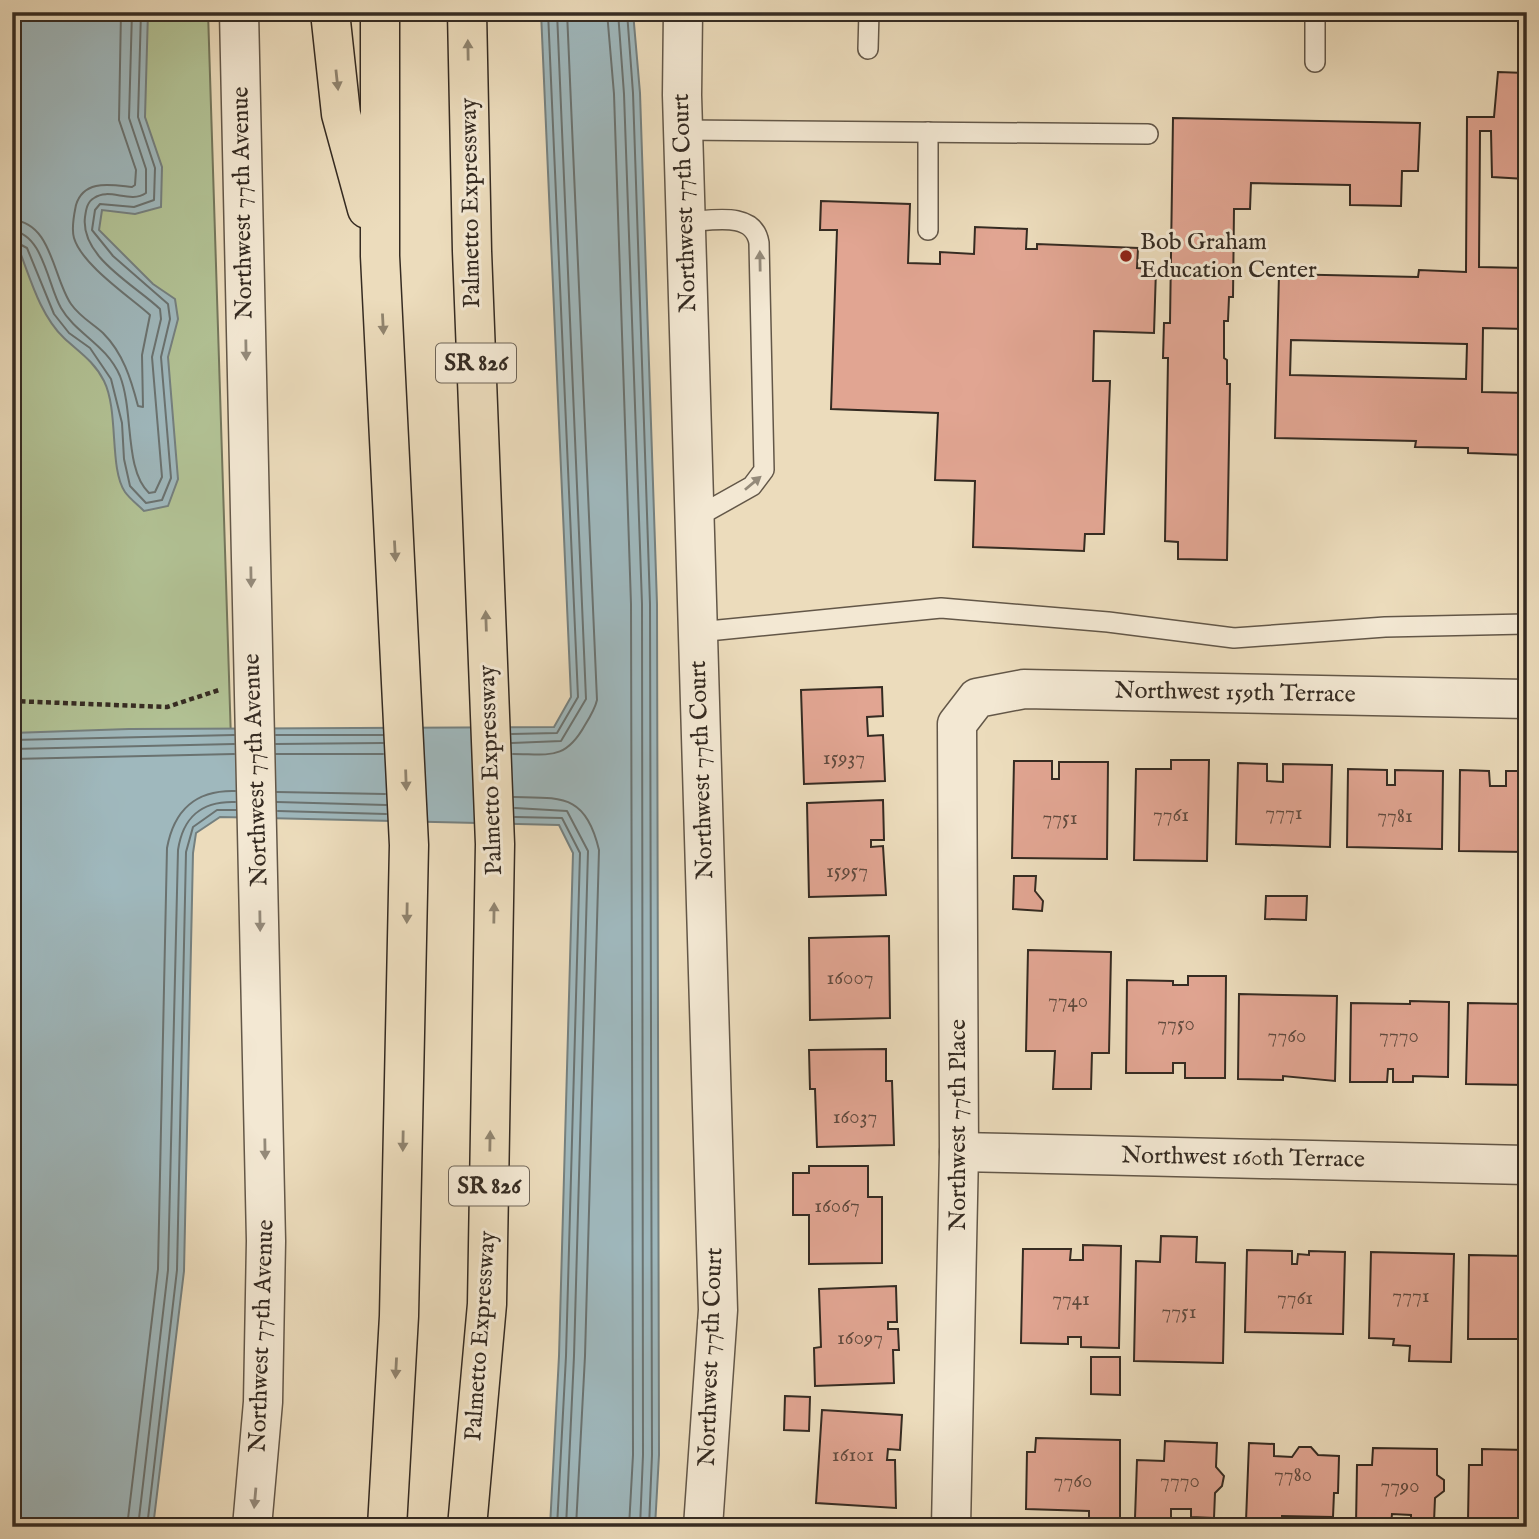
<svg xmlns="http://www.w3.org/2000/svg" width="1539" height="1539" font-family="'IM FELL English',serif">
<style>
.green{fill:#b2c295;stroke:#74765c;stroke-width:2}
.water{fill:#9fb8bd;stroke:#75807f;stroke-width:2}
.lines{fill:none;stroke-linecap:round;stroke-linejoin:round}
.shore{stroke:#6a7270;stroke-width:2}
.building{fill:#e1a592;stroke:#352b22;stroke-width:2;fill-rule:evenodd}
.service-casing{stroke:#635748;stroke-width:22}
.minor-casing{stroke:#635748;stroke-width:41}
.tertiary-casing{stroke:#635748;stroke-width:41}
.motorway-casing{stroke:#352b22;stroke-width:41}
.path{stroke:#352b22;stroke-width:4.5;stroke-dasharray:5 3.5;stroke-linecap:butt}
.service{stroke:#f3e8d3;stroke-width:19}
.minor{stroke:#f3e8d3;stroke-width:38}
.tertiary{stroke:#f3e8d3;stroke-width:38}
.motorway{stroke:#ecdcbc;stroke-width:38}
.oneway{fill:#90846f}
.oneway2{fill:#948a7a}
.poi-dot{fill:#8f2418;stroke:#f3e8d3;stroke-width:2.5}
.labels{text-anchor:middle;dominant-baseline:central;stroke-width:6;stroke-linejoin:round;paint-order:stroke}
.number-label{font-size:21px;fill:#604a3e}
.shield{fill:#f3e8d3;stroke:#6e6457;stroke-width:2}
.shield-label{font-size:23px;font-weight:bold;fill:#352b22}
.street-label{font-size:24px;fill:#352b22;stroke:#f3e8d3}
.poi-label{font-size:24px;fill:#352b22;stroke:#f3e8d3;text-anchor:start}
</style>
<rect width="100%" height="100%" fill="#ecdcbc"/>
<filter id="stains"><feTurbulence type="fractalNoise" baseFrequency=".00286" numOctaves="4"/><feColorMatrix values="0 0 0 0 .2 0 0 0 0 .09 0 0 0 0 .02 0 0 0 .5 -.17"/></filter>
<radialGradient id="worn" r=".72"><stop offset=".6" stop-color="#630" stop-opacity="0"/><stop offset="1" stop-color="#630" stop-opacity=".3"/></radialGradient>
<!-- green -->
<path class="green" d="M12 12H208L231 740 12 750Z"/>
<!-- water -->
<g class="water">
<path d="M12 12H148L145 117 162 167 161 207 135 214 102 210 99 230 153 284 175 299 178 319 168 357 178 479 168 506 144 511C138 505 130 499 125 492 109 469 119 411 104 381 94 361 79 352 64 338 41 316 31 281 20 252L12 244Z"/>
<path d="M541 12H633L640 93 657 604 659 1455 655 1527H550L559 1356 573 853 559 825 220 817 196 833 193 853 184 1271 153 1527H12V733L129 729 554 727 571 697Z"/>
</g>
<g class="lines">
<!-- shore -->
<g class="shore">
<path d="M607 12 614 94 631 604 633 1455 629 1527"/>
<path d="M618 12 624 94 642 604 643 1455 640 1527"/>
<path d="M627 12 633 93 650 604 652 1455 649 1527"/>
<path d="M12 220C52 222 53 278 71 304 80 317 92 323 103 333 123 353 131 379 138 406L143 407 142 355 150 315C130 297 82 265 74 238 71 228 74 215 76 205 84 179 111 185 132 187L135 185 136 170 119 120 121 12"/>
<path d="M12 231C43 233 48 286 61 308 76 334 106 344 120 376 134 412 124 469 149 493L155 492 162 477 152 357 161 319 160 309C135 285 80 257 85 217 86 210 87 202 94 198 109 187 130 204 146 193V169L129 118 132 12"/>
<path d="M12 240 27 248 54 314 69 333 90 348 111 379 122 423 124 459 130 486 146 503 162 500 171 478 161 357 170 319 168 304 113 256 92 230 95 210 100 204 134 207 154 200 155 168 138 117 141 12"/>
<path d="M512 734 557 733 578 697 548 12"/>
<path d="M276 735H383"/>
<path d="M12 740 234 735"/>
<path d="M512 743 561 741 586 699 557 12"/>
<path d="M276 744 383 743"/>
<path d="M12 749 234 744"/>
<path d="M276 754H383"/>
<path d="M513 754C549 754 565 761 585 725 590 717 595 709 597 700L567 12"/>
<path d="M12 759 234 754"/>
<path d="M277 792 385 794"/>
<path d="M514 797C562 798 586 794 599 850L585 1356 576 1527"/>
<path d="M277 802 386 805"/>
<path d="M515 808 567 811 588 851 574 1356 566 1527"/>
<path d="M278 811 386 814"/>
<path d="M515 817 562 818 580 853 566 1356 557 1527"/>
<path d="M127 1527 158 1269 167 848C174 810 195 790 235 791"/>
<path d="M138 1527 168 1270 178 850C183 817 201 801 235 802"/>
<path d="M147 1527 177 1270 186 852 193 827 217 810H236"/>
</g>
</g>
<!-- building -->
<g class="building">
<path d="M1498 72 1527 73V179L1492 177 1491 131H1480L1479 267 1527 268V329L1483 328 1482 392 1527 393V455L1468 453V448L1415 447 1416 441 1275 438 1279 274 1418 277 1419 270 1466 272 1467 117H1494ZM1291 340 1467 344 1466 379 1290 375Z"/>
<path d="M1173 118 1420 123 1418 171H1402L1401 206 1350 205V185L1251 183 1250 209H1234L1233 297H1229L1228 321H1224V358L1227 360V384H1230L1227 560 1178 559V542L1165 541 1168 358H1163L1164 323H1170Z"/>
<path d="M821 201 910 204 908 263 940 264V252L974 254 975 227 1027 229 1026 249H1037V244L1138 248 1137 268 1156 269 1154 333 1094 331 1093 381H1110L1104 534H1085L1084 551 973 547 975 481 935 480 938 413 831 409 837 230H820Z"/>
<path d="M882 687 883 716 867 717 868 736 883 735 885 781 804 784 801 690Z"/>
<path d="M1171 760H1209L1207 861 1134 860 1136 769H1171Z"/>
<path d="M1014 761H1052V779H1059V762H1108L1107 859 1012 858Z"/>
<path d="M1238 763 1267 764V781L1283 782V764L1332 765 1330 847 1236 844Z"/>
<path d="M1348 769 1387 770V785H1395V770L1443 771 1442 849 1347 847Z"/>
<path d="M1460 770 1489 771 1490 786H1506V771H1527V852L1459 851Z"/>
<path d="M883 800 884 840H871V847L883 846 886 895 809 897 807 803Z"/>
<path d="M1014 876H1036L1035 891 1043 901 1042 911 1013 909Z"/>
<path d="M1266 896H1307L1306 920 1265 919Z"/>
<path d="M889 936 890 1018 810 1020 809 938Z"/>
<path d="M1028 950 1111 952 1109 1053H1092L1091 1089H1053L1055 1051H1026Z"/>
<path d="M1188 976H1226L1225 1078H1185V1063H1173V1073H1126L1127 980 1173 981V985H1188Z"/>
<path d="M1239 994 1337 996 1335 1081 1283 1076V1080L1238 1079Z"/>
<path d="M1410 1001 1449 1002 1448 1077 1413 1076V1082H1393V1069H1388L1387 1082H1350L1351 1003 1410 1004Z"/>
<path d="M1468 1003 1527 1004V1085L1466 1084Z"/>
<path d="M886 1049V1081H892L894 1145 817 1147 815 1089H810L809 1050Z"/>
<path d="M809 1166H868V1197H882V1263L809 1264V1215H793V1173H809Z"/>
<path d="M1161 1236 1197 1237 1196 1262 1225 1263 1223 1363 1134 1361 1136 1261 1160 1262Z"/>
<path d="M1083 1245 1121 1246 1119 1348 1081 1347V1337H1068V1344L1021 1343 1023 1249H1071L1070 1260H1083Z"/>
<path d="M1247 1250 1292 1251V1264H1297L1298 1254 1309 1255V1251L1345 1252 1343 1334 1245 1332Z"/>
<path d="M1371 1252 1454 1254 1451 1362 1409 1361 1410 1346 1393 1345 1394 1339 1369 1338Z"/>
<path d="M1469 1255 1527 1256V1339H1468Z"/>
<path d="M896 1286 897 1322H888V1329H898L899 1350H893L894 1383 815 1386 814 1348 821 1347 819 1289Z"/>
<path d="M1091 1357H1120V1395L1091 1394Z"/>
<path d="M785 1396 810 1397 809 1431 784 1430Z"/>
<path d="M822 1410 902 1415 900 1450 888 1449 887 1460H895L896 1508 816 1503Z"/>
<path d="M1036 1438 1120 1440V1518H1089V1511L1026 1509 1027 1452H1035Z"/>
<path d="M1165 1441 1217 1443 1216 1467 1224 1476 1222 1486 1215 1493 1214 1518 1191 1517V1509H1171V1519L1135 1518 1137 1460 1164 1461Z"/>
<path d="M1249 1443 1274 1444V1456L1292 1457 1299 1447H1311L1318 1455 1339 1456 1338 1493H1334L1333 1517 1282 1516V1523L1246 1521Z"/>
<path d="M1373 1448 1437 1449V1475L1444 1480V1491L1435 1498 1434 1522H1411V1515L1392 1514 1391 1525H1356L1357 1465H1372Z"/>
<path d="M1482 1449 1527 1450V1522L1468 1521 1469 1465H1482Z"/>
</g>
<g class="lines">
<!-- service casing -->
<g class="service-casing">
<g id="service">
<path d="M868 49 869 12"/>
<path d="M1315 62V12"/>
<path d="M683 130 1148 134"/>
<path d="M686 222C710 221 754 210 759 243L764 470 752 486 695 518"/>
<path d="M928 230V132"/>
<path d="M698 632 941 608 1108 622 1234 638 1385 627 1527 624"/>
</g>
</g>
<!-- minor casing -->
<g class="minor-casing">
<g id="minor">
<path d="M959 1152 1527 1165"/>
<path d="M951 1527 959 1152 957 724 977 698 1024 689 1527 699"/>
</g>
</g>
<!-- tertiary casing -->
<g class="tertiary-casing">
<g id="tertiary">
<path d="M239 12 266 1241 263 1402 252 1527"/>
<path d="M683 12 682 95 718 1310 703 1527"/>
</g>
</g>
<!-- motorway casing -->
<g class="motorway-casing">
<g id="motorway">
<path d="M330 12 341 114 367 209"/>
<path d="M380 12V256L409 845 399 1316 387 1527"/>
<path d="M467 1527 487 1304 495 844 472 251 467 12"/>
</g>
</g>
<!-- path -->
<path class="path" d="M12 701 167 707 219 690"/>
<!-- service -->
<use href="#service" class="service"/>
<!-- minor -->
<use href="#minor" class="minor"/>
<!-- tertiary -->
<use href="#tertiary" class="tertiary"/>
<!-- motorway -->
<use href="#motorway" class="motorway"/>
</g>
<!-- one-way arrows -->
<defs><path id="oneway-solid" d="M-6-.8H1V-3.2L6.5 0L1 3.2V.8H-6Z" transform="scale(1.75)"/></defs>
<g class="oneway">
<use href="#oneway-solid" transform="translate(468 50) rotate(-91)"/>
<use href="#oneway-solid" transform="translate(337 80) rotate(84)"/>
<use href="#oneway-solid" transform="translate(383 324) rotate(87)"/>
<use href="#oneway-solid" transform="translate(395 551) rotate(87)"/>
<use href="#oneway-solid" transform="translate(486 621) rotate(-92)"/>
<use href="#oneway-solid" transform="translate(406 780) rotate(88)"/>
<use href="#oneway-solid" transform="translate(407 913) rotate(91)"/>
<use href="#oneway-solid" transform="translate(494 913) rotate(-89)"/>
<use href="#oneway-solid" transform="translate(403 1141) rotate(91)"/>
<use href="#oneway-solid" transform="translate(490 1141) rotate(-89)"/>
<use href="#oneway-solid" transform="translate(396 1368) rotate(93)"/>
</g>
<g class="oneway2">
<use href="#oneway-solid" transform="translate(760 261) rotate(-91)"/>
<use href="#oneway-solid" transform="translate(246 350) rotate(89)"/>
<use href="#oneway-solid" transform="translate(753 483) rotate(-40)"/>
<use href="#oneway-solid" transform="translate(251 577) rotate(89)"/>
<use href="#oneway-solid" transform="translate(260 921) rotate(89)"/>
<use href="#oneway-solid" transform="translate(265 1149) rotate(89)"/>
<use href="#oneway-solid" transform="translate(255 1498) rotate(95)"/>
</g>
<!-- markers -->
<circle class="poi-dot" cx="1126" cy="256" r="7"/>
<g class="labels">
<!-- number labels -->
<g class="number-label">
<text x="844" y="758">15937</text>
<text x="1284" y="813">7771</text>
<text x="1171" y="815">7761</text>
<text x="1395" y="816">7781</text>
<text x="1060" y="818">7751</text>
<text x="847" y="871">15957</text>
<text x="850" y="978">16007</text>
<text x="1068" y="1001">7740</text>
<text x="1176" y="1024">7750</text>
<text x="1287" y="1036">7760</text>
<text x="1399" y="1036">7770</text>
<text x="855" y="1117">16037</text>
<text x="837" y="1206">16067</text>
<text x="1411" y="1296">7771</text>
<text x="1295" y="1298">7761</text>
<text x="1071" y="1299">7741</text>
<text x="1179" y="1312">7751</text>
<text x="860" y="1338">16097</text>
<text x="853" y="1455">16101</text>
<text x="1293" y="1475">7780</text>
<text x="1073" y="1481">7760</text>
<text x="1180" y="1481">7770</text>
<text x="1400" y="1486">7790</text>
</g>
<!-- shield labels -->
<g class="shield">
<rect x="436" y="343.5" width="80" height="39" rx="5"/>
<rect x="449" y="1166.5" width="80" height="39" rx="5"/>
</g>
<g class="shield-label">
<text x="476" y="363">SR 826</text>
<text x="489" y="1186">SR 826</text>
</g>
<!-- street labels -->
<g class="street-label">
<text transform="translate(243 203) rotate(-91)">Northwest 77th Avenue</text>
<text transform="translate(471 203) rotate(-91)">Palmetto Expressway</text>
<text transform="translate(685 203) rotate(-92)">Northwest 77th Court</text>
<text transform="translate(1235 693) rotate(1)">Northwest 159th Terrace</text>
<text transform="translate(256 770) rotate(-92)">Northwest 77th Avenue</text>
<text transform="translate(491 770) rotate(-92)">Palmetto Expressway</text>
<text transform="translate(702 770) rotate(-92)">Northwest 77th Court</text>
<text transform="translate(958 1125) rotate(-90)">Northwest 77th Place</text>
<text transform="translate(1243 1158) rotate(1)">Northwest 160th Terrace</text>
<text transform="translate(262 1336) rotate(-88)">Northwest 77th Avenue</text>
<text transform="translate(481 1336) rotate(-86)">Palmetto Expressway</text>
<text transform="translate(711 1357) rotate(-88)">Northwest 77th Court</text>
</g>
<!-- poi labels -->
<g class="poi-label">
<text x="1140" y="242">Bob Graham<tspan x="1140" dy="28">Education Center</tspan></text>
</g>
</g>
<!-- margin -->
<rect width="1539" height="1539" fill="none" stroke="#ecdcbc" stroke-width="42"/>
<rect x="14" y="14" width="1511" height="1511" fill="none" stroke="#352b22" stroke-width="3.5"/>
<rect x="21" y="21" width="1497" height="1497" fill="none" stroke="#352b22" stroke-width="2"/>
<rect width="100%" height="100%" filter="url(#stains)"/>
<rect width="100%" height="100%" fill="url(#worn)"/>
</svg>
